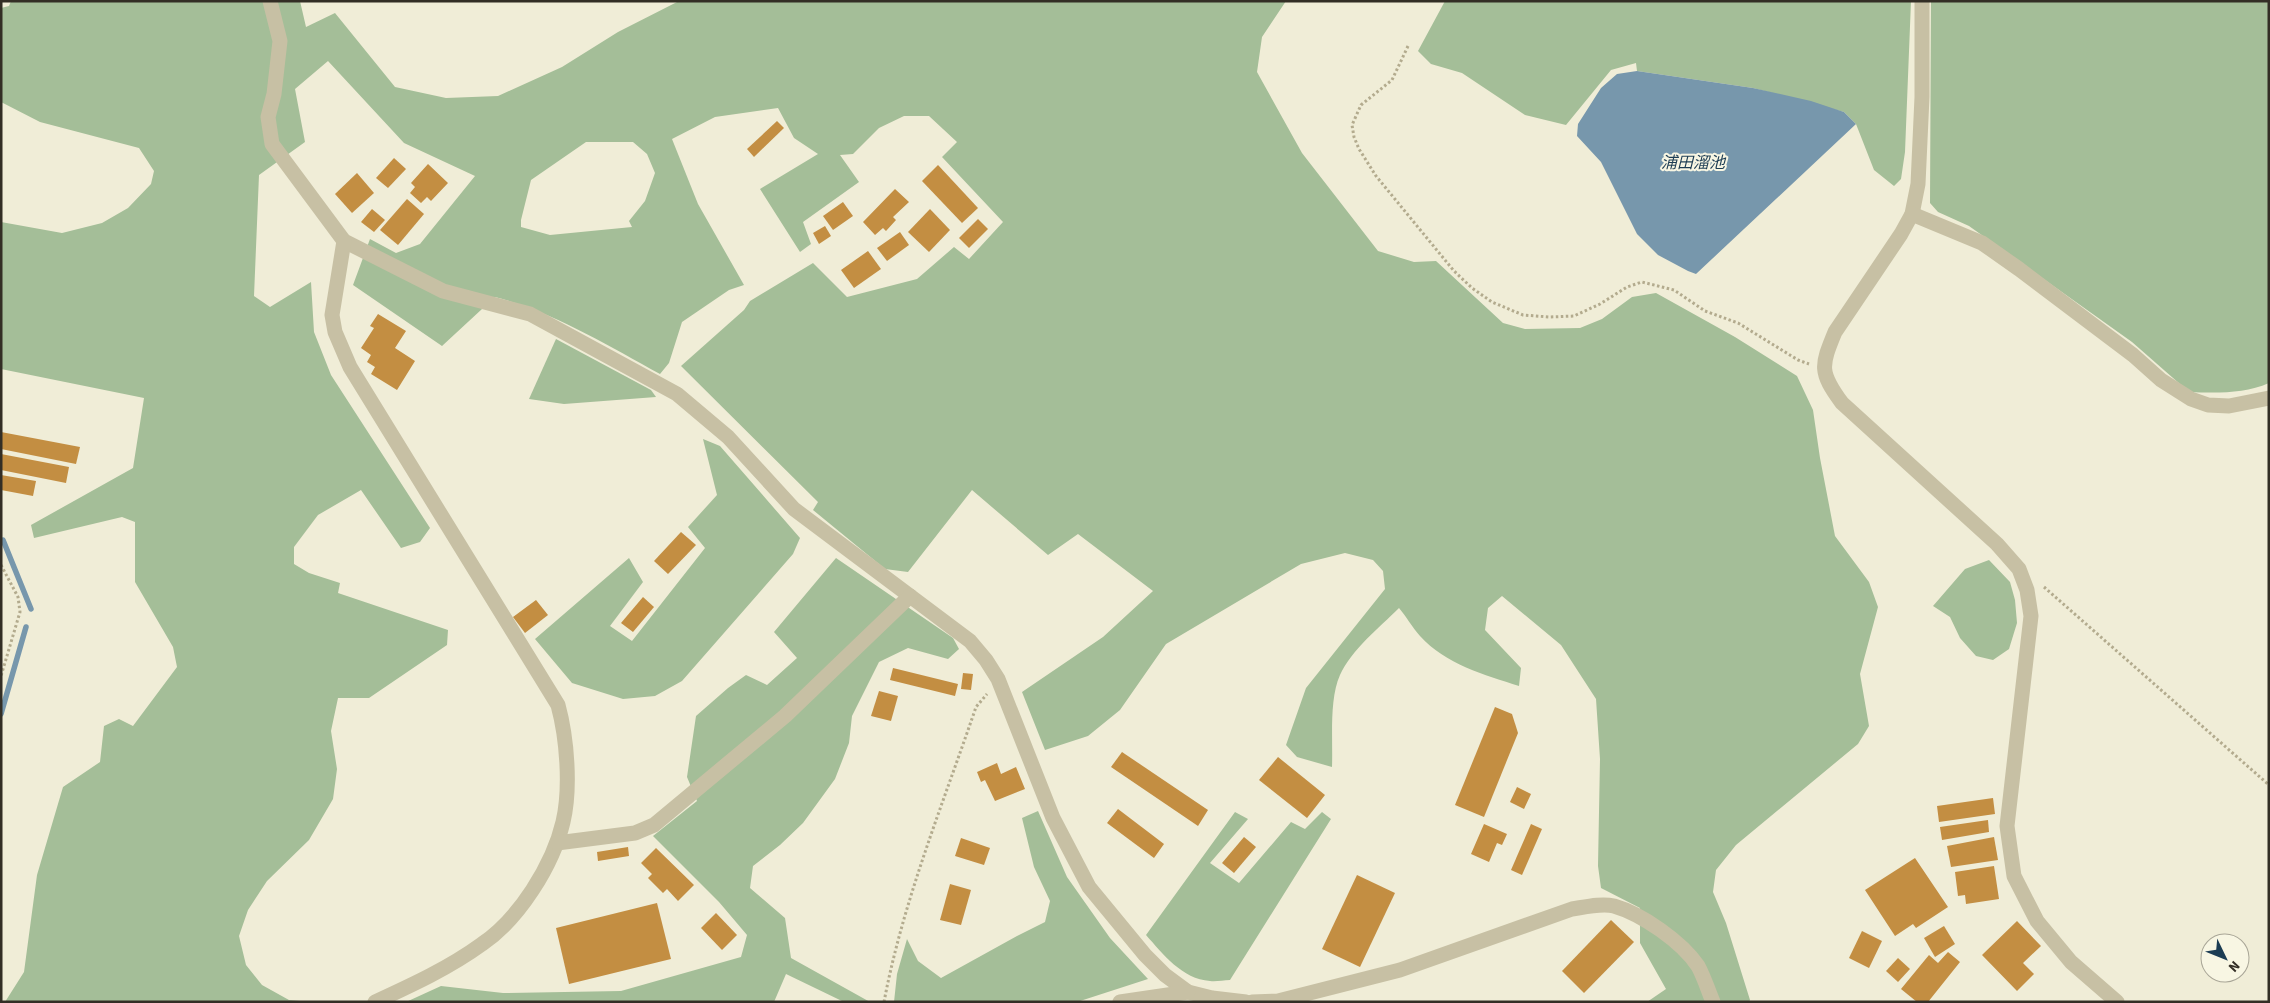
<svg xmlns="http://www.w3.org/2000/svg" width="2270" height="1003" font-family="'Source Sans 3','Noto Sans JP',sans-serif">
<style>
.green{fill:#a4be98;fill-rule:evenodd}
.water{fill:#7797ac}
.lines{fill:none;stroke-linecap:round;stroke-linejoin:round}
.stream{stroke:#7797ac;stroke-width:5.5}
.building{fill:#c38e42}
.path{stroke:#b3ab8e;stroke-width:3;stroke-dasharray:2.5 2.5;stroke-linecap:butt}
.street{stroke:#c7c0a4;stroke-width:15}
.labels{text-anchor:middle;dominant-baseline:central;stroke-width:4;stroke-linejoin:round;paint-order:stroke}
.water-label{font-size:16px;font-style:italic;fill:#1c3c53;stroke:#f8f6e3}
</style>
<rect width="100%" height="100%" fill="#f0edd7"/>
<!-- green -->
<g class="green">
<path d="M11 1H300L306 27 335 13 395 87 446 98 498 96 562 67 618 32 679 1H1286L1262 37 1257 72 1302 153 1378 251 1414 262 1436 261 1503 323 1525 329 1580 328 1602 319 1632 297 1656 293 1735 337 1797 376 1813 410 1820 458 1835 536 1869 582 1878 607 1860 674 1869 726 1858 744 1736 845 1716 870 1713 892 1726 923 1750 1000 1749 1002H1647L1666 989 1640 943V908L1601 888 1598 866 1600 759 1596 699 1561 645 1502 596 1488 608 1485 630 1521 668 1519 686C1485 675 1445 664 1420 636 1412 627 1406 616 1399 608 1379 628 1352 649 1340 675 1329 699 1333 740 1332 767L1297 757 1286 745 1306 688 1385 589 1383 571 1373 560 1345 553 1301 564 1166 644 1120 710 1088 736 1045 750 1022 692 1103 637 1153 591 1078 534 1048 555 972 490 908 572 885 569 813 510 818 502 681 366 744 310 750 301 813 263 847 297 917 279 954 247 969 259 1003 222 942 157 957 142 929 116H904L879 128 853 154 840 155 859 182 803 222 811 244 800 252 760 189 818 154 794 138 778 108 715 117 672 139 698 204 744 285 729 290 682 322 669 363 660 374C607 345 555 313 495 297L442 346 353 285 370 239 396 253 420 244 475 176 404 143 328 61 295 89 305 142 259 175 254 296 270 307 311 282 314 332 331 375 430 528 420 542 401 548 361 490 318 515 294 547V564L309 573 340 583 338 593 448 630 447 645 369 698H338L331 731 337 769 333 799 309 840 267 881 248 910 239 936 246 965 262 985 289 1000 312 1002H5L24 972 37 875 63 787 100 762 104 726 119 719 133 726 177 667 173 647 135 582V522L122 517 34 538 31 525 133 468 144 398 1 369V222L62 233 102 223 128 208 151 184 154 171 139 148 40 122 1 102V8L9 6ZM586 142H633L647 154 655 173 645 201 629 221 632 227 550 235 521 227V220L531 180Z"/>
<path d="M1445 1H1911L1905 152 1901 179 1894 186 1874 170 1856 124 1844 112 1753 88 1637 71 1636 63 1611 70 1566 125 1525 115 1462 73 1431 64 1418 51Z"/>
<path d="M1931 1H2269V383C2244 394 2216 393 2189 392L2132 342 1969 226 1938 212 1930 203Z"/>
<path d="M556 339 651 390 656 397 564 404 529 399Z"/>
<path d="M703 439 720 446 800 538 793 554 682 681 655 696 623 699 572 683 535 639 629 558 643 582 610 626 632 641 705 548 688 527 717 495Z"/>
<path d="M836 558 953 638 959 649 948 659 908 648 879 662 852 716 849 743 835 779 803 823 780 845 753 866 750 888 785 918 791 958 870 1002H844L786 974 774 1002H406L441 986 503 993 621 991 741 957 747 935 719 902 653 836 697 801 687 777 696 716 728 688 746 675 767 685 797 658 774 632Z"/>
<path d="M1989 560 2010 582 2015 600 2017 623 2009 649 1993 660 1976 656 1960 638 1950 617 1933 606 1965 569Z"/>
<path d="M1038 811 1067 877 1110 938 1148 979 1077 1002H894L897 974 907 939 918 961 941 978 1017 936 1045 922 1050 901 1034 867 1022 818Z"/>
<path d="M1235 812 1248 819 1210 863 1239 883 1291 822 1305 829 1322 812 1331 819 1230 980C1223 980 1216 982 1210 981 1182 979 1163 954 1146 935Z"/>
</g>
<!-- water -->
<path class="water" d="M1637 71 1753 88 1811 101 1844 112 1856 124 1696 274 1688 271 1658 255 1637 234 1601 162 1577 136 1578 124 1601 88 1617 74Z"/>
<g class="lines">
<!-- stream -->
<g class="stream">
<path d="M3 540 31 609"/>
<path d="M1 714 26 627"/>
</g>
</g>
<!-- building -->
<g class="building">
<path d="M777 121 784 128 754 157 747 149Z"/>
<path d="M394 158 406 169 388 188 376 178Z"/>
<path d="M428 164 448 183 431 201 427 197 421 203 410 193 415 187 411 183Z"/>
<path d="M938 165 978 208 962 223 922 181Z"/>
<path d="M357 173 374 193 352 213 335 194Z"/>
<path d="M895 189 909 202 893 217 896 220 886 231 883 228 875 235 863 222Z"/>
<path d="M407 199 424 214 398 245 380 230Z"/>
<path d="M843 202 853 216 833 230 823 216Z"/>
<path d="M372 209 385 220 374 232 361 222Z"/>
<path d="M930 209 950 230 929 252 908 232Z"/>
<path d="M978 219 988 229 969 248 959 238Z"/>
<path d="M825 226 831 236 819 244 813 233Z"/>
<path d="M900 232 909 245 887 261 877 248Z"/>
<path d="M868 251 881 269 854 288 841 270Z"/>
<path d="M378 314 406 331 395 348 415 361 397 390 371 374 375 367 367 362 371 355 361 348 374 328 370 326Z"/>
<path d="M1 432 80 447 76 464 1 449Z"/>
<path d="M1 454 69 467 66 483 1 470Z"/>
<path d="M1 475 36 481 33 496 1 490Z"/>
<path d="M681 532 696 545 668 574 654 561Z"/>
<path d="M643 597 654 607 633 632 621 623Z"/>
<path d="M536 600 548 615 525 633 513 617Z"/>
<path d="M893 668 958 684 955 696 890 680Z"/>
<path d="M963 673 973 674 971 690 961 689Z"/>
<path d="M879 691 898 696 891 721 871 716Z"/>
<path d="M1495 707 1512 714 1518 733 1484 817 1455 805Z"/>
<path d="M1122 752 1208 810 1198 826 1111 767Z"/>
<path d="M1278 757 1325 795 1307 818 1259 780Z"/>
<path d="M997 763 1001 774 1016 767 1025 789 995 801 985 780 981 782 977 772Z"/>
<path d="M1517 787 1531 794 1524 809 1510 802Z"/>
<path d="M1993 798 1995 814 1939 822 1937 806Z"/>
<path d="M1118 809 1164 844 1154 858 1107 823Z"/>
<path d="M1988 820 1989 832 1942 840 1940 827Z"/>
<path d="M1484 824 1507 834 1502 845 1497 843 1489 862 1471 854Z"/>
<path d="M1531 824 1542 829 1522 875 1511 870Z"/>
<path d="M1244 837 1256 847 1234 873 1222 863Z"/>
<path d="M1994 837 1998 860 1951 867 1947 846Z"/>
<path d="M961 838 990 848 984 865 955 856Z"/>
<path d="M628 847 629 856 598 861 597 852Z"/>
<path d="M656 848 694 885 678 901 667 889 663 893 648 878 652 874 641 863Z"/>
<path d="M1915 858 1948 907 1916 928 1913 924 1895 936 1865 890Z"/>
<path d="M1994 866 1999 899 1966 904 1965 895 1958 896 1955 872Z"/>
<path d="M1357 875 1395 893 1360 967 1322 949Z"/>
<path d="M950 884 971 890 961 925 940 920Z"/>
<path d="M657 903 671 959 569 984 556 928Z"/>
<path d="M716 913 737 935 722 950 701 928Z"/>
<path d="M1611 920 1634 942 1584 993 1562 971Z"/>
<path d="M2017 921 2041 946 2023 963 2034 974 2017 991 1982 955Z"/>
<path d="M1944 926 1955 944 1935 957 1924 938Z"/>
<path d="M1862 931 1882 941 1869 968 1849 958Z"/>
<path d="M1948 952 1960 962 1928 1002H1917L1901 989 1929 955 1938 963Z"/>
<path d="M1898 958 1910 969 1898 982 1886 971Z"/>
</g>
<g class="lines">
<!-- path -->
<g class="path">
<path d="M1408 46 1392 80 1361 105 1352 125 1354 137 1359 149 1376 176 1454 271 1472 288 1492 302 1523 315 1549 317 1574 316 1600 304 1627 287 1642 282 1674 290 1705 311 1738 323 1798 360 1809 364"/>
<path d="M1 565 18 597 20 612 1 676"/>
<path d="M2044 587 2269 785"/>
<path d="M884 1002C903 901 943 804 976 707L987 694"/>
</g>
<!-- street -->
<g class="street">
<path d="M270 1 280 41 274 94 268 117 272 144 344 241 443 291 530 314 677 394 728 437 794 509 970 641 986 660 998 679 1053 818 1089 887 1145 955 1165 975 1188 992 1212 998 1246 1002"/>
<path d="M1922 1V97L1918 184 1912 214 1901 234 1835 332C1821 366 1819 372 1842 403L1997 544 2019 569 2027 590 2031 616 2007 826 2014 876 2037 921 2071 962 2117 1002"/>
<path d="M1912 214 1982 243 2019 269 2133 355 2161 380 2191 399 2208 405 2229 406 2269 398"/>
<path d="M344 241 332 315 335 332 350 367 558 705C567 738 571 788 563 822 553 865 519 919 482 944 449 968 412 985 375 1002"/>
<path d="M557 843 635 833 654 825 785 716 910 596"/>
<path d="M1120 1002 1188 992"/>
<path d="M1252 1002 1278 1001 1400 970 1572 909C1585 907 1601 903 1614 906 1642 914 1682 942 1698 966 1704 977 1708 990 1713 1002"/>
</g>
</g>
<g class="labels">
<!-- water labels -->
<g class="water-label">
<text x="1693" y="163">浦田溜池</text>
</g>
</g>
<!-- border -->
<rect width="2270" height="1003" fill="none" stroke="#332e25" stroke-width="5"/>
<!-- north arrow -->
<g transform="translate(2225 958) rotate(133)"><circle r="24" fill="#f8f6e3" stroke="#a9a697"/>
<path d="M0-4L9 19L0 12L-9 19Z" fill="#1c3c53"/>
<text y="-8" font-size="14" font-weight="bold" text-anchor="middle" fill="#332e25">N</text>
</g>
</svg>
